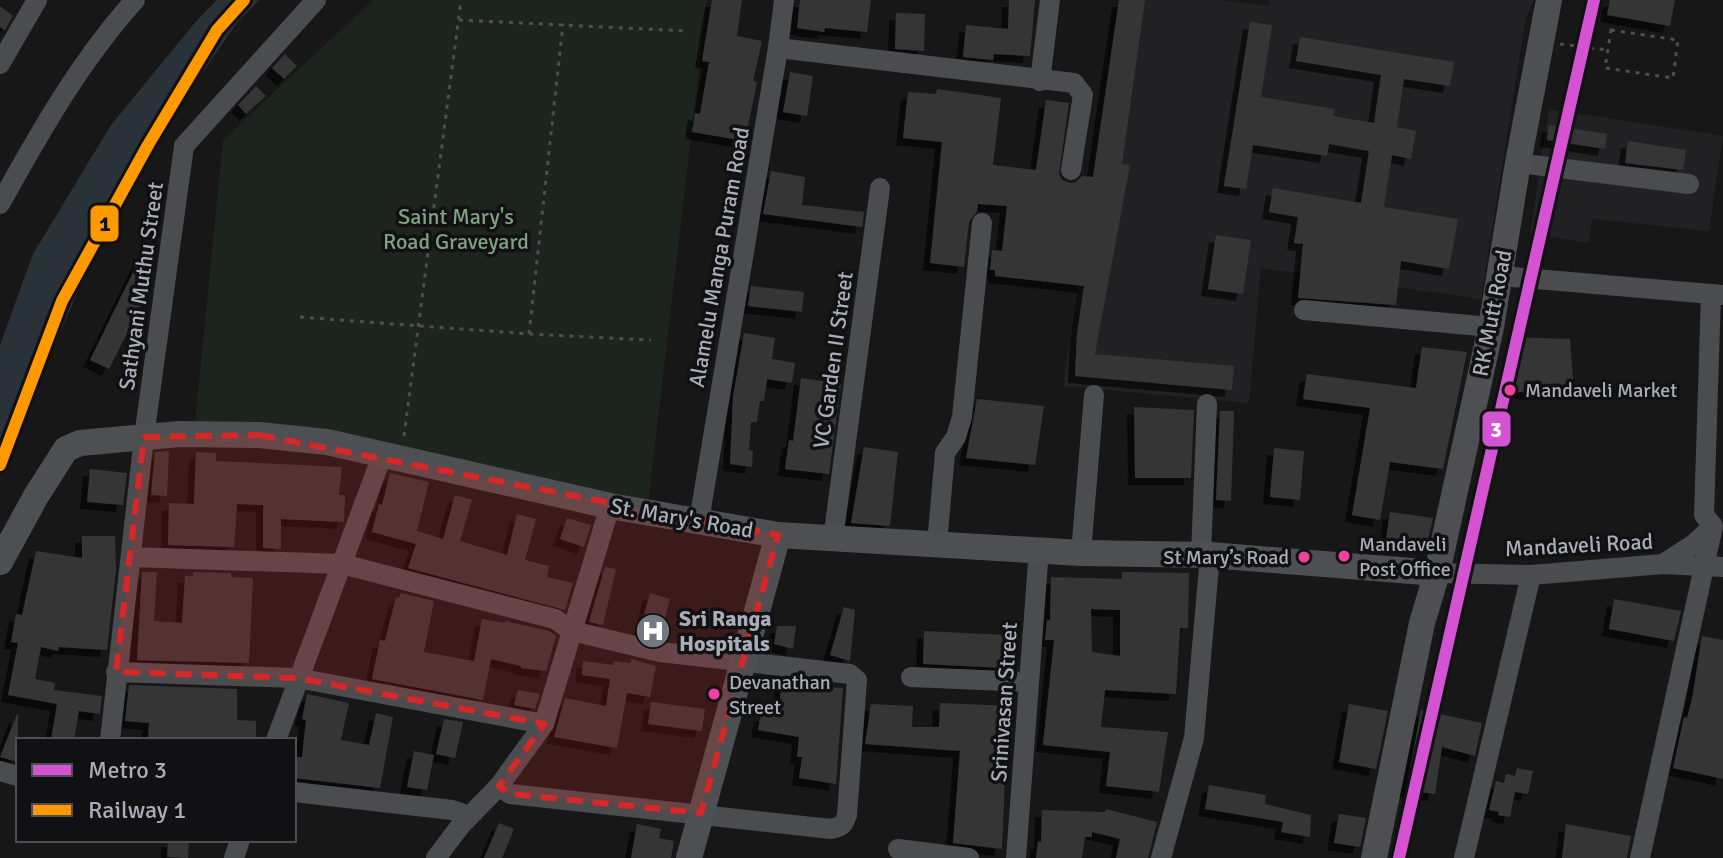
<svg xmlns="http://www.w3.org/2000/svg" width="1723" height="858" font-family="Signika,sans-serif">
<style>
.built{fill:#212123}
.green{fill:#1d241e}
.water{fill:#2a3239}
.building{fill:#353536;fill-rule:evenodd;filter:url(#shadow)}
.lines{fill:none;stroke-linecap:round;stroke-linejoin:round}
.path{stroke:#4d4e52;stroke-width:3;stroke-dasharray:4 6;stroke-linecap:butt}
.minor{stroke:#4b4c50;stroke-width:20}
.major{stroke:#4d4f52;stroke-width:26}
.rail-1-casing{stroke:#111113;stroke-width:18}
.rail-1{stroke:#f90;stroke-width:12}
.metro-1-casing{stroke:#111113;stroke-width:18}
.metro-1{stroke:#d353d3;stroke-width:12}
.marked{fill:#d62828;fill-opacity:0.2;stroke:#d62828;stroke-width:6;stroke-dasharray:16 10;stroke-linejoin:round}
.bus-dot{fill:#f240a1;stroke:#111113;stroke-width:3}
.labels{text-anchor:middle;dominant-baseline:central;stroke-width:7;stroke-linejoin:round;paint-order:stroke}
.bus-label{font-size:20px;fill:#a8adb8;stroke:#111113;text-anchor:start}
.park-label{font-size:22px;fill:#7fa381;stroke:#111113}
.street-label{font-size:22px;fill:#a8adb8;stroke:#111113}
.poi-label{font-size:22px;font-weight:bold;fill:#a8adb8;stroke:#111113;text-anchor:start}
.line-badge{stroke:#111113;stroke-width:3}
.badge-label{font-size:22px;text-anchor:middle;font-weight:bold;fill:#fff}
.pale-badge-label{font-size:22px;text-anchor:middle;font-weight:bold;fill:#111}
</style>
<defs>
<filter id="shadow"><feDropShadow dx="-7" dy="7" stdDeviation="0" flood-color="#0009"/></filter>
</defs>
<rect width="100%" height="100%" fill="#171717"/>
<!-- built -->
<g class="built">
<path d="M1120 0H1220L1269 6 1270 0H1534L1526 17 1481 299 1261 268 1249 403 1063 386Z"/>
<path d="M1549 109 1723 136 1709 231 1592 219 1589 243 1530 234Z"/>
</g>
<!-- green -->
<path class="green" d="M373 0H707L648 504 316 427 194 433 223 140Z"/>
<!-- water -->
<path class="water" d="M217 0H259L236 24 169 121 99 242 0 473V345L33 254 111 125 198 19Z"/>
<!-- building -->
<g class="building">
<path d="M712 0H742L737 36 762 41 753 81 757 82 745 141 692 132 695 113 700 114 709 62 702 61Z"/>
<path d="M800 0H871L867 32 825 28 824 32 797 28Z"/>
<path d="M1009 0H1035L1030 56 994 54 993 60 963 57 966 25 1008 29Z"/>
<path d="M1119 0H1145L1122 164 1130 165 1095 354 1234 366 1232 390 1075 376 1077 334 1084 286 995 276V270H990L992 250 1002 251 1007 206 978 204 977 211 969 222 964 267 930 263 942 142 903 138 908 92 936 94 937 89 1001 98 993 165 1036 170 1046 100 1069 103 1059 174 1062 180 1070 183 1076 182 1082 176 1093 177Z"/>
<path d="M1610 0H1675L1670 26 1607 15Z"/>
<path d="M0 6 13 16 5 30 0 27Z"/>
<path d="M896 13 925 14 924 51 895 49Z"/>
<path d="M1250 22 1272 25 1261 97 1335 109 1333 116 1374 123 1381 75 1296 61 1300 37 1454 62 1450 86 1404 79 1397 127 1416 131 1411 159 1392 155 1384 207 1458 219 1449 269 1401 261 1396 305 1298 298 1303 244 1294 243 1298 217 1269 212 1273 188 1361 203 1369 151 1329 144 1327 156 1253 145 1246 189 1224 186Z"/>
<path d="M285 54 297 66 284 79 272 68Z"/>
<path d="M790 72 813 76 807 116 783 112Z"/>
<path d="M256 86 266 96 246 114 238 105Z"/>
<path d="M1549 125 1607 134 1605 149 1547 140Z"/>
<path d="M1628 141 1686 150 1683 170 1625 163Z"/>
<path d="M771 171 805 177 802 205 864 212 862 227 763 214Z"/>
<path d="M1216 235 1251 240 1243 294 1208 289Z"/>
<path d="M143 252 155 258 152 283 109 369 90 360Z"/>
<path d="M751 286 804 292 802 312 748 306Z"/>
<path d="M744 333 775 338 772 359 795 363 792 383 767 379 764 401H760L757 422H751L749 450 753 451 752 467 730 464 733 397Z"/>
<path d="M1513 337 1570 339 1574 393 1511 392Z"/>
<path d="M1422 347 1467 352 1443 469 1390 462 1380 520 1352 515 1370 408 1303 399 1307 374 1416 388Z"/>
<path d="M801 378 841 384 829 474 785 469 789 440 793 441Z"/>
<path d="M977 399 1044 406 1035 465 966 458Z"/>
<path d="M1134 407 1194 410 1191 478H1135Z"/>
<path d="M1220 411H1234L1231 501 1216 500Z"/>
<path d="M864 447 898 452 890 526 851 523Z"/>
<path d="M1274 448 1304 451 1300 500 1270 497Z"/>
<path d="M169 451 167 496 151 495 155 452Z"/>
<path d="M196 452 216 453V461L342 467 339 495H345L344 522 281 519V549L263 548V505L237 504 234 547 168 545 169 503 194 504Z"/>
<path d="M90 469 127 473 123 505 87 502Z"/>
<path d="M390 473 429 482 417 531 443 539 455 495 472 500 460 541 507 555 517 514 536 519 525 560 549 566 547 577 573 583 565 610 408 568 416 544 372 532 379 504 382 505Z"/>
<path d="M1390 512 1433 518 1426 547 1386 540Z"/>
<path d="M567 518 591 525 584 547 560 539Z"/>
<path d="M82 536H115L116 570 107 650 59 647 58 651 41 647 35 679 55 683 54 690 102 696 100 714 79 711 74 740H51L57 704 8 695 18 643 11 642 16 614 22 615 36 551 82 558Z"/>
<path d="M605 567 616 569 603 625 589 622Z"/>
<path d="M142 572H157L154 621 182 623 185 576H193V572L231 573V577L253 578 249 663 137 660Z"/>
<path d="M1122 572 1189 573 1188 628H1180L1176 694 1105 690 1101 727 1168 732 1159 792 1106 786 1110 752 1043 745 1054 640H1045L1047 620H1050L1051 577 1122 579ZM1091 609 1120 610V656L1092 652Z"/>
<path d="M401 593 434 601 424 652 474 661 482 619 505 623V621L549 631 556 636 546 671 521 668V666L491 659 483 700 372 679 380 640 385 641 396 597 399 598Z"/>
<path d="M650 593 670 599 659 639 639 634Z"/>
<path d="M1614 599 1681 611 1674 641 1609 629Z"/>
<path d="M844 607 855 610 850 661 830 655Z"/>
<path d="M777 626H796L793 649 774 644Z"/>
<path d="M924 631 1007 635 1006 668 923 664Z"/>
<path d="M1702 636 1723 640V779L1673 768 1684 717 1687 718 1692 699Z"/>
<path d="M632 659 656 666 650 697 627 693 617 748 554 737 565 698 606 706 610 679 582 675 583 661 613 665 614 661 630 663Z"/>
<path d="M781 684 843 688 836 784 799 778 802 757H797L799 737 758 730 761 714 779 717Z"/>
<path d="M129 685 237 689V720L256 721V740H148L149 723 125 721Z"/>
<path d="M518 690 540 694 535 709 514 705Z"/>
<path d="M307 694 349 703 341 740 369 745 376 713 393 717 380 788 294 778 296 757H302L306 720 302 719Z"/>
<path d="M651 702 705 709 702 731 648 724Z"/>
<path d="M940 703 1014 706 1011 755 1006 754 1002 849 953 843 960 751 865 744 871 704 913 706 912 727H939Z"/>
<path d="M1349 704 1388 711 1376 769 1339 762Z"/>
<path d="M1421 710 1482 723 1475 756 1442 747 1435 794 1406 790Z"/>
<path d="M17 714H18V762L0 757Z"/>
<path d="M444 719 463 722 455 758 436 754Z"/>
<path d="M414 751 434 755 427 790 407 787Z"/>
<path d="M1517 768 1533 771 1528 794 1515 792 1510 817 1498 815 1499 812 1489 810 1496 781 1504 783 1506 774 1515 776Z"/>
<path d="M1209 785 1266 795 1265 804 1311 815 1310 837 1281 832 1283 822 1205 809Z"/>
<path d="M1106 809 1157 822 1148 858H1116L1120 839 1092 832V837H1085L1082 858H1036L1038 841 1041 842 1042 810 1105 812Z"/>
<path d="M1339 814 1366 818 1360 847 1334 843Z"/>
<path d="M499 823 514 829 502 858H484Z"/>
<path d="M637 824 661 829 659 838 674 841 671 858H631Z"/>
<path d="M1566 824 1631 836 1627 858H1562Z"/>
<path d="M168 840H189L188 858 167 857Z"/>
</g>
<g class="lines">
<!-- path -->
<g class="path">
<path d="M459 20 687 31"/>
<path d="M1611 30 1678 40 1673 78 1605 68Z"/>
<path d="M1560 44 1608 50"/>
<path d="M300 317 529 334 651 340"/>
<path d="M529 334 563 24"/>
<path d="M404 436 461 0"/>
</g>
<!-- minor -->
<g class="minor">
<path d="M778 48 1074 83 1083 95 1071 170"/>
<path d="M0 64 37 0"/>
<path d="M1040 81 1050 0"/>
<path d="M1518 163 1689 184"/>
<path d="M0 204C40 132 80 61 135 0"/>
<path d="M1513 277 1723 295"/>
<path d="M1304 310 1491 327"/>
<path d="M699 521 778 48 784 0"/>
<path d="M833 539 880 188"/>
<path d="M937 544 945 453 956 437 962 417 982 223"/>
<path d="M1081 553 1094 395"/>
<path d="M1201 555 1207 404"/>
<path d="M131 557 342 564 555 619 572 631 660 652 850 674 857 680 847 815C844 825 841 827 831 829L510 794 499 786"/>
<path d="M1663 564 1694 544 1712 527"/>
<path d="M1437 573 1531 575 1663 564 1723 567"/>
<path d="M116 672 297 678 544 724"/>
<path d="M911 677 1029 682"/>
<path d="M110 740 144 437 184 146 316 0"/>
<path d="M276 740 382 456"/>
<path d="M0 771 18 776"/>
<path d="M294 792 452 810 469 816"/>
<path d="M898 849 969 858"/>
<path d="M234 858 240 840"/>
<path d="M436 858 461 825 499 786 544 724 610 506"/>
<path d="M1016 858 1039 549"/>
<path d="M1161 858 1194 738 1210 555"/>
<path d="M1464 858 1531 575"/>
<path d="M1640 858 1713 526 1704 515 1711 294"/>
</g>
<!-- major -->
<g class="major">
<path d="M0 562 36 496 66 449 80 443 179 434 259 435 327 442 610 506 778 535 1081 553 1210 555 1437 573"/>
<path d="M689 858 778 535"/>
<path d="M1374 858 1422 623 1437 573 1491 327 1518 163 1549 0"/>
</g>
<!-- rail-1 casing -->
<g class="rail-1-casing">
<path id="rail-1" d="M0 465 62 301 148 145 217 30 244 0"/>
</g>
<!-- rail-1 -->
<use href="#rail-1" class="rail-1"/>
<!-- metro-1 casing -->
<g class="metro-1-casing">
<path id="metro-1" d="M1399 858 1594 0"/>
</g>
<!-- metro-1 -->
<use href="#metro-1" class="metro-1"/>
</g>
<!-- marked area -->
<path class="marked" d="M259 435 778 535 701 813 510 794 499 786 544 724 297 678 116 672 144 437Z"/>
<!-- icons -->
<defs>
<g id="hospital-disc" transform="scale(1.8)"><circle r="9.5" fill="#757880" stroke="#111113"/><path d="M-5-5h3v3.5h4V-5h3V5h-3V1.5h-4V5h-3Z" fill="#fff"/></g>
</defs>
<g fill-rule="evenodd">
<use href="#hospital-disc" x="653" y="631"/>
</g>
<!-- markers -->
<g class="bus-dot">
<circle cx="1510" cy="390" r="7"/>
<circle cx="1344" cy="556" r="7"/>
<circle cx="1304" cy="557" r="7"/>
<circle cx="714" cy="694" r="7"/>
</g>
<g class="labels">
<!-- bus labels -->
<g class="bus-label">
<text x="1525" y="390">Mandaveli Market</text>
<text x="1359" y="544">Mandaveli<tspan x="1359" dy="25">Post Office</tspan></text>
<text x="1289" y="557" text-anchor="end">St Mary’s Road</text>
<text x="729" y="682">Devanathan<tspan x="729" dy="25">Street</tspan></text>
</g>
<!-- park labels -->
<g class="park-label">
<text x="456" y="216">Saint Mary's<tspan x="456" dy="25">Road Graveyard</tspan></text>
</g>
<!-- street labels -->
<g class="street-label">
<text transform="translate(719 257) rotate(-80)">Alamelu Manga Puram Road</text>
<text transform="translate(141 286) rotate(-82)">Sathyani Muthu Street</text>
<text transform="translate(1492 313) rotate(-79)">RK Mutt Road</text>
<text transform="translate(833 360) rotate(-82)">VC Garden II Street</text>
<text transform="translate(682 518) rotate(10)">St. Mary's Road</text>
<text transform="translate(1579 545) rotate(-3)">Mandaveli Road</text>
<text transform="translate(1004 702) rotate(-86)">Srinivasan Street</text>
</g>
<!-- poi labels -->
<g class="poi-label">
<text x="679" y="618">Sri Ranga<tspan x="679" dy="25">Hospitals</tspan></text>
</g>
</g>
<g class="line-badge">
<rect x="89" y="204" width="31" height="39" rx="8" fill="#f90"/>
<rect x="1481" y="410" width="31" height="38" rx="8" fill="#d353d3"/>
</g>
<g class="badge-label">
<text x="1496" y="437">3</text>
</g>
<g class="pale-badge-label">
<text x="105" y="231">1</text>
</g>
<!-- legend -->
<rect x="16" y="738" width="280" height="104" fill="#111113" stroke="#4d4f55" stroke-width="2"/>
<rect x="32" y="764" width="40" height="12" fill="#d353d3" stroke="#4d4f55" stroke-width="2"/>
<text x="88" y="778" font-size="24" fill="#a8adb8">Metro 3</text>
<rect x="32" y="804" width="40" height="12" fill="#ff9900" stroke="#4d4f55" stroke-width="2"/>
<text x="88" y="818" font-size="24" fill="#a8adb8">Railway 1</text>
</svg>
